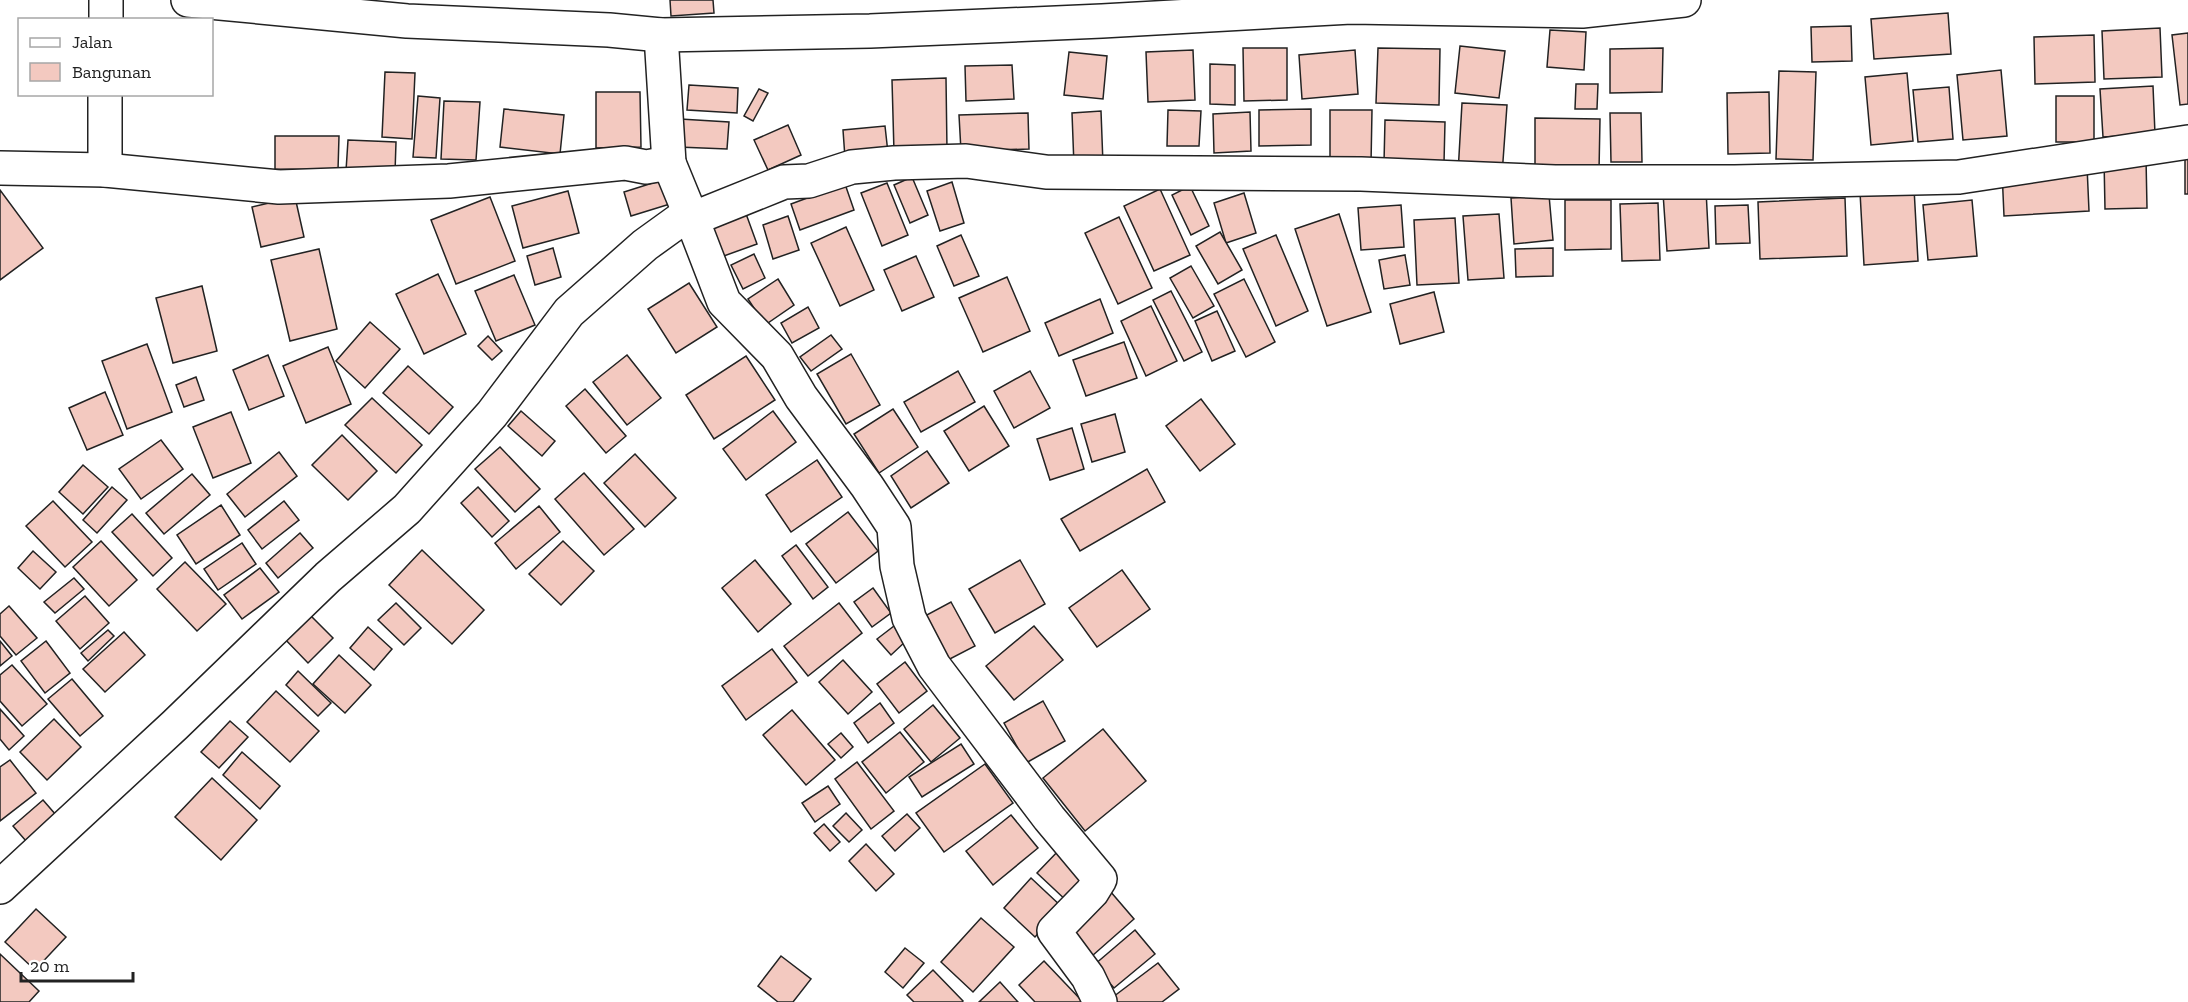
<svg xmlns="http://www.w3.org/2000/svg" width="2188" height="1002" font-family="'Zilla Slab',serif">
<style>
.building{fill:#f3c9c0;stroke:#222;stroke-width:1.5}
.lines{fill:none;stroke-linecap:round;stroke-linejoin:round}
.minor-casing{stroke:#222;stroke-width:36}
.minor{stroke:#fff;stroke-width:33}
</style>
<rect width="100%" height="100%" fill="#fff"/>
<!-- building -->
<g class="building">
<path d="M670 0H713L714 13 671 16Z"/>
<path d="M1948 13 1951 54 1874 59 1871 19Z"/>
<path d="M1851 26 1852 61 1812 62 1811 27Z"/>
<path d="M2160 28 2162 77 2104 79 2102 31Z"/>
<path d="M1550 30 1586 32 1584 70 1547 67Z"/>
<path d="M2188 33V104L2180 105 2172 35Z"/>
<path d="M2094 35 2095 82 2035 84 2034 37Z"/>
<path d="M1460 46 1505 51 1499 98 1455 93Z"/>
<path d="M1243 48H1287V100L1244 101Z"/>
<path d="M1378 48 1440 49 1439 105 1376 103Z"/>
<path d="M1663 48 1662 92 1610 93V49Z"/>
<path d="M1193 50 1195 100 1148 102 1146 52Z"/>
<path d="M1355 50 1358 94 1302 99 1299 55Z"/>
<path d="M1069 52 1107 56 1103 99 1064 95Z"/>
<path d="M1210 64 1235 65V105L1210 104Z"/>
<path d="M1012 65 1014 99 966 101 965 66Z"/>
<path d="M2001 70 2007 136 1963 140 1957 75Z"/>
<path d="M1779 71 1816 72 1813 160 1776 159Z"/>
<path d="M385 72 415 73 412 139 382 137Z"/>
<path d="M1907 73 1913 141 1871 145 1865 77Z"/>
<path d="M946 78 947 150 894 152 892 80Z"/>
<path d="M1576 84H1598L1597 109H1575Z"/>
<path d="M689 85 738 88 737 113 687 110Z"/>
<path d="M2153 86 2155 134 2103 137 2100 89Z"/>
<path d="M1949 87 1953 139 1918 142 1913 90Z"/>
<path d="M759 89 768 93 753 121 744 116Z"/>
<path d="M596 92H640L641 147 596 148Z"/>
<path d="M1769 92 1770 153 1728 154 1727 93Z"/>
<path d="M418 96 440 98 436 158 413 157Z"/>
<rect x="2056" y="96" width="38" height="46"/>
<path d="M444 101 480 102 476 160 441 159Z"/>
<path d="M1462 103 1507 105 1502 175 1458 173Z"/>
<path d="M504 109 564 115 560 154 500 147Z"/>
<path d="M1311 109V145L1259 146V110Z"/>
<path d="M1168 110 1201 111 1199 146H1167Z"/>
<path d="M1330 110H1372L1371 164H1330Z"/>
<path d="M1101 111 1103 164 1074 166 1072 113Z"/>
<path d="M1250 112 1251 151 1214 153 1213 114Z"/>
<path d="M1028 113 1029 149 961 151 959 115Z"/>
<path d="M1610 113H1641L1642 162H1611Z"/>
<path d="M1535 118 1600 119 1599 171 1535 170Z"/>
<path d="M680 119 729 122 727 149 678 147Z"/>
<path d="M1385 120 1445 122 1444 163H1384Z"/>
<path d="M788 125 801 155 768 170 754 140Z"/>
<path d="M885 126 888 153 845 158 843 130Z"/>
<path d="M275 136H339L338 170 275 169Z"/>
<path d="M348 140 396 142 395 173 346 171Z"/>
<rect x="2185" y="151" width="3" height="43"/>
<path d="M2146 158 2147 208 2105 209 2104 159Z"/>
<path d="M2087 166 2089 211 2004 216 2002 171Z"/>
<path d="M912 177 928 215 910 223 894 185Z"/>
<path d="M662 180 670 204 631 216 624 192Z"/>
<path d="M952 182 964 223 940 231 927 191Z"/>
<path d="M887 183 908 235 882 246 861 193Z"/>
<path d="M845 184 854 210 800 230 791 204Z"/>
<path d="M1190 186 1209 226 1191 235 1172 195Z"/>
<path d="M1914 188 1918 261 1864 265 1860 192Z"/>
<path d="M1160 189 1190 255 1154 271 1124 206Z"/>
<path d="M0 190 43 248 0 280Z"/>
<path d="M1706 190 1709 248 1667 251 1663 193Z"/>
<path d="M568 191 579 233 523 248 512 206Z"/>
<path d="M1244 193 1256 233 1226 243 1214 203Z"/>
<path d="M1549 195 1553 240 1514 244 1511 198Z"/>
<path d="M295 197 304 237 261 247 252 207Z"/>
<path d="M490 197 515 261 456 284 431 220Z"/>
<path d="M1845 198 1847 256 1760 259 1758 202Z"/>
<path d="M1565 200H1611V249L1565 250Z"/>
<path d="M1972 200 1977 256 1928 260 1923 205Z"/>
<path d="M1658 203 1660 260 1622 261 1620 204Z"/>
<path d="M1401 205 1404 247 1361 250 1358 208Z"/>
<path d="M1748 205 1750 243 1716 244 1715 206Z"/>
<path d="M745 211 757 244 721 257 709 224Z"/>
<path d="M1339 214 1371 312 1327 326 1295 229Z"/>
<path d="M1499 214 1504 278 1468 280 1463 216Z"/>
<path d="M788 216 799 250 773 259 763 225Z"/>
<path d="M1119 217 1152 288 1118 304 1085 233Z"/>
<path d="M1455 218 1459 283 1417 285 1414 220Z"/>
<path d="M846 227 874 290 840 306 811 243Z"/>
<path d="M1220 232 1242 270 1218 284 1196 246Z"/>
<path d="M961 235 979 276 954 286 937 246Z"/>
<path d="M1276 235 1308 311 1276 326 1243 249Z"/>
<path d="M553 248 561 277 535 285 527 256Z"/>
<path d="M1553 248V276L1516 277 1515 249Z"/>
<path d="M319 249 337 329 290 341 271 260Z"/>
<path d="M754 254 765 278 743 289 731 265Z"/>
<path d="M1405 255 1410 285 1384 289 1379 260Z"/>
<path d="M916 256 934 297 902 311 884 270Z"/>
<path d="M1191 266 1214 306 1193 318 1170 278Z"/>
<path d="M438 274 466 334 424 354 396 294Z"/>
<path d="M514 275 535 325 496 341 475 291Z"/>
<path d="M1007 277 1030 331 983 352 959 298Z"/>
<path d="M778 279 794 305 765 325 748 299Z"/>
<path d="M1244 279 1275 342 1246 357 1214 294Z"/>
<path d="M689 283 717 327 676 353 648 309Z"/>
<path d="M202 286 217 351 173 363 156 298Z"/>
<path d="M1171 291 1202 352 1184 361 1153 300Z"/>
<path d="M1434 292 1444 332 1400 344 1390 304Z"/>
<path d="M1100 299 1113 333 1059 356 1045 323Z"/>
<path d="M1151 306 1177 361 1146 376 1121 321Z"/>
<path d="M808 307 819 328 792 343 781 323Z"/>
<path d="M1217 311 1235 351 1212 361 1195 321Z"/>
<path d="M370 322 400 349 365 388 336 361Z"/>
<path d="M831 335 842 349 811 371 800 357Z"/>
<path d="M488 336 502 351 492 360 478 346Z"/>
<path d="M1124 342 1137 378 1086 396 1073 360Z"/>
<path d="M147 344 172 412 127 429 102 361Z"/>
<path d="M328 347 351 404 306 423 283 366Z"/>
<path d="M851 354 880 405 846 424 817 374Z"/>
<path d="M268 355 284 396 249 410 233 370Z"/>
<path d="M627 355 661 398 627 425 593 382Z"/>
<path d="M746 356 775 400 714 439 686 395Z"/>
<path d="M408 366 453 407 429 434 383 393Z"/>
<path d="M958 371 975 402 921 432 904 402Z"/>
<path d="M1030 371 1050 408 1014 428 994 391Z"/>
<path d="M196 377 204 400 184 407 176 385Z"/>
<path d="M585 389 626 436 606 453 566 406Z"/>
<path d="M105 392 123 435 87 450 69 408Z"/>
<path d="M372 398 422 445 396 473 345 425Z"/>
<path d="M1201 399 1235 444 1200 471 1166 426Z"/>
<path d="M984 406 1009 446 969 471 944 431Z"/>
<path d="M893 409 918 447 879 473 854 434Z"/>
<path d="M521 411 555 441 542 456 508 426Z"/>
<path d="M773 411 796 442 746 480 723 449Z"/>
<path d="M231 412 251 463 213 478 193 427Z"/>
<path d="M1115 414 1125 452 1092 462 1081 424Z"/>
<path d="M1072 428 1084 469 1050 480 1037 439Z"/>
<path d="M342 435 377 471 348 500 312 465Z"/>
<path d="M161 440 183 469 141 499 119 469Z"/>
<path d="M500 447 540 489 515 512 475 469Z"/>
<path d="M927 451 949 483 911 508 891 476Z"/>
<path d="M279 452 297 476 245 517 227 494Z"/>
<path d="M635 454 676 498 645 527 604 483Z"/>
<path d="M817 460 842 497 791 532 766 495Z"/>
<path d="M83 465 108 487 83 514 59 492Z"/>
<path d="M1147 469 1165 502 1080 551 1061 519Z"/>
<path d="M584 473 634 529 604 555 555 499Z"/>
<path d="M192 474 210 495 164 534 146 513Z"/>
<path d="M112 487 127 500 97 533 83 520Z"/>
<path d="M478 487 509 521 492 537 461 503Z"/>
<path d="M53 501 92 542 65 567 26 526Z"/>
<path d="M284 501 299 520 262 549 248 530Z"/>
<path d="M221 505 240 535 196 564 177 535Z"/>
<path d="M539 506 560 532 516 569 495 543Z"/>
<path d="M848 512 878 551 836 583 806 544Z"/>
<path d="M132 514 172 558 153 576 112 532Z"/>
<path d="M300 533 313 548 278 578 266 563Z"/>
<path d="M101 541 137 580 109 606 73 567Z"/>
<path d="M563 541 594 571 561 605 529 574Z"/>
<path d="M242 543 256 564 218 590 204 569Z"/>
<path d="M796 545 828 587 813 599 782 556Z"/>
<path d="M422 550 484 610 452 644 389 585Z"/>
<path d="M33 551 56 572 40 589 18 568Z"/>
<path d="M755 560 791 604 758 632 722 588Z"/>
<path d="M1020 560 1045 604 995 633 969 589Z"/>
<path d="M185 562 226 604 197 631 157 589Z"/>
<path d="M260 568 279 592 242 619 224 595Z"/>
<path d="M1122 570 1150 609 1097 647 1069 608Z"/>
<path d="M74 578 84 589 55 613 44 602Z"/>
<path d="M873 588 891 613 872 627 854 602Z"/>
<path d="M85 596 109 623 80 649 56 621Z"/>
<path d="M951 602 975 646 946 661 923 617Z"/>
<path d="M396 603 421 628 404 645 378 620Z"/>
<path d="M839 603 862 633 808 676 784 646Z"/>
<path d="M9 606 37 638 16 655 0 636V614Z"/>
<path d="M306 611 333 638 308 663 281 635Z"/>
<path d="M894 626 906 641 891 655 877 639Z"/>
<path d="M1034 626 1063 660 1014 700 986 666Z"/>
<path d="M368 627 392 649 374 670 350 648Z"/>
<path d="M108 630 114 636 88 661 81 653Z"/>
<path d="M124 632 145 655 105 692 83 669Z"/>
<path d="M0 641 12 656 0 666Z"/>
<path d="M46 641 70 673 45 693 21 661Z"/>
<path d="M772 649 797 682 746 720 722 686Z"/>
<path d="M339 655 371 685 345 713 313 684Z"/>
<path d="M843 660 872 692 848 714 819 682Z"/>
<path d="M905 662 927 691 899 713 877 684Z"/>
<path d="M12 665 47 704 22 726 0 701V675Z"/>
<path d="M298 671 331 703 318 716 286 685Z"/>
<path d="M72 679 103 716 80 736 48 699Z"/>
<path d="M276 691 319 731 290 762 247 722Z"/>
<path d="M1043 701 1065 741 1026 763 1004 723Z"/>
<path d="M880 703 894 723 868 743 854 723Z"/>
<path d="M933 705 960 738 931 762 904 729Z"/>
<path d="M0 709 24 736 9 750 0 739Z"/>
<path d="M792 710 835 760 806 785 763 735Z"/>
<path d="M54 719 81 747 47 780 20 752Z"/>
<path d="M230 721 248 737 219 768 201 752Z"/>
<path d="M1103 729 1146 781 1085 831 1043 778Z"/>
<path d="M900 732 924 762 886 793 862 762Z"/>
<path d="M841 733 853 747 841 758 828 744Z"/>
<path d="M961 744 974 764 922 797 909 777Z"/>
<path d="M242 752 280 786 260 809 223 775Z"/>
<path d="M10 760 36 793 0 821V767Z"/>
<path d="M857 762 894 811 871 829 835 779Z"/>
<path d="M985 764 1013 803 944 852 916 813Z"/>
<path d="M212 778 257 820 221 860 175 817Z"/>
<path d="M828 786 840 804 815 822 802 803Z"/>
<path d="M43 800 56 815 26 841 13 826Z"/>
<path d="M846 813 862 830 849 842 833 826Z"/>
<path d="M907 814 920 828 895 851 882 836Z"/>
<path d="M1011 815 1038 848 993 885 966 851Z"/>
<path d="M824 824 840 842 830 851 814 833Z"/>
<path d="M866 844 894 874 876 891 849 861Z"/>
<path d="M1061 848 1094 878 1070 904 1037 873Z"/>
<path d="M1031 878 1062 907 1035 937 1004 908Z"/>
<path d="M1110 891 1134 919 1092 956 1068 928Z"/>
<path d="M36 909 66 937 35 970 5 942Z"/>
<path d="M981 918 1014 947 973 992 941 962Z"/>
<path d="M1135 930 1155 954 1114 988 1094 965Z"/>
<path d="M905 948 924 963 903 988 885 972Z"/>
<path d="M0 954 39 991 29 1002H0Z"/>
<path d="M781 956 811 979 793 1002H778L758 986Z"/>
<path d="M1044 961 1083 1002H1035L1019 985Z"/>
<path d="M1158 963 1179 989 1162 1002H1111L1109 1000Z"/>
<path d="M933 970 963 1001 962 1002H914L907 995Z"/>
<path d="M1000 982 1018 1002H979Z"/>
</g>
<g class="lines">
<!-- minor casing -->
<g class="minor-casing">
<g id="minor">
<path d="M188 0 407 21 609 30 661 35 870 31 1102 21 1351 7 1582 11 1684 0"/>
<path d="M106 20V0"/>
<path d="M661 35 669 163"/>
<path d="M0 168 105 170 279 187 449 181 625 163 646 167 669 163 692 219 784 182 809 181 852 167 894 163 966 161 1046 172 1361 174 1555 182H1735L1959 177 2188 142"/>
<path d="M105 170V94"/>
<path d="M692 219 724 302 777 356 801 397 867 486 894 527 897 566 909 618 934 666 1049 818 1100 879 1092 892 1054 931 1088 977 1100 1002"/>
<path d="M0 887 175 725 328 577 407 509 492 414 569 312 645 245 688 214"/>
</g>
</g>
<!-- minor -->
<use href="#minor" class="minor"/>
</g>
<!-- legend -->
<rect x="18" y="18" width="195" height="78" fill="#ffffff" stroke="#a7a7a7" stroke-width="1.5"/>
<rect x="30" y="38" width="30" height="9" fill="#ffffff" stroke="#a7a7a7" stroke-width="1.5"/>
<text x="72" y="48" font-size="18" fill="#222222">Jalan</text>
<rect x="30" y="63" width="30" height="18" fill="#f3c9c0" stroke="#a7a7a7" stroke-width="1.5"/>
<text x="72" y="78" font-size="18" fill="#222222">Bangunan</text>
<!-- scale -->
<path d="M21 972v9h112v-9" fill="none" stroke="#222222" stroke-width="3"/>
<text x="30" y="972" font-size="18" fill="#222222" stroke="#ffffff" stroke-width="4.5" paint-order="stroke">20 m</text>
</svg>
